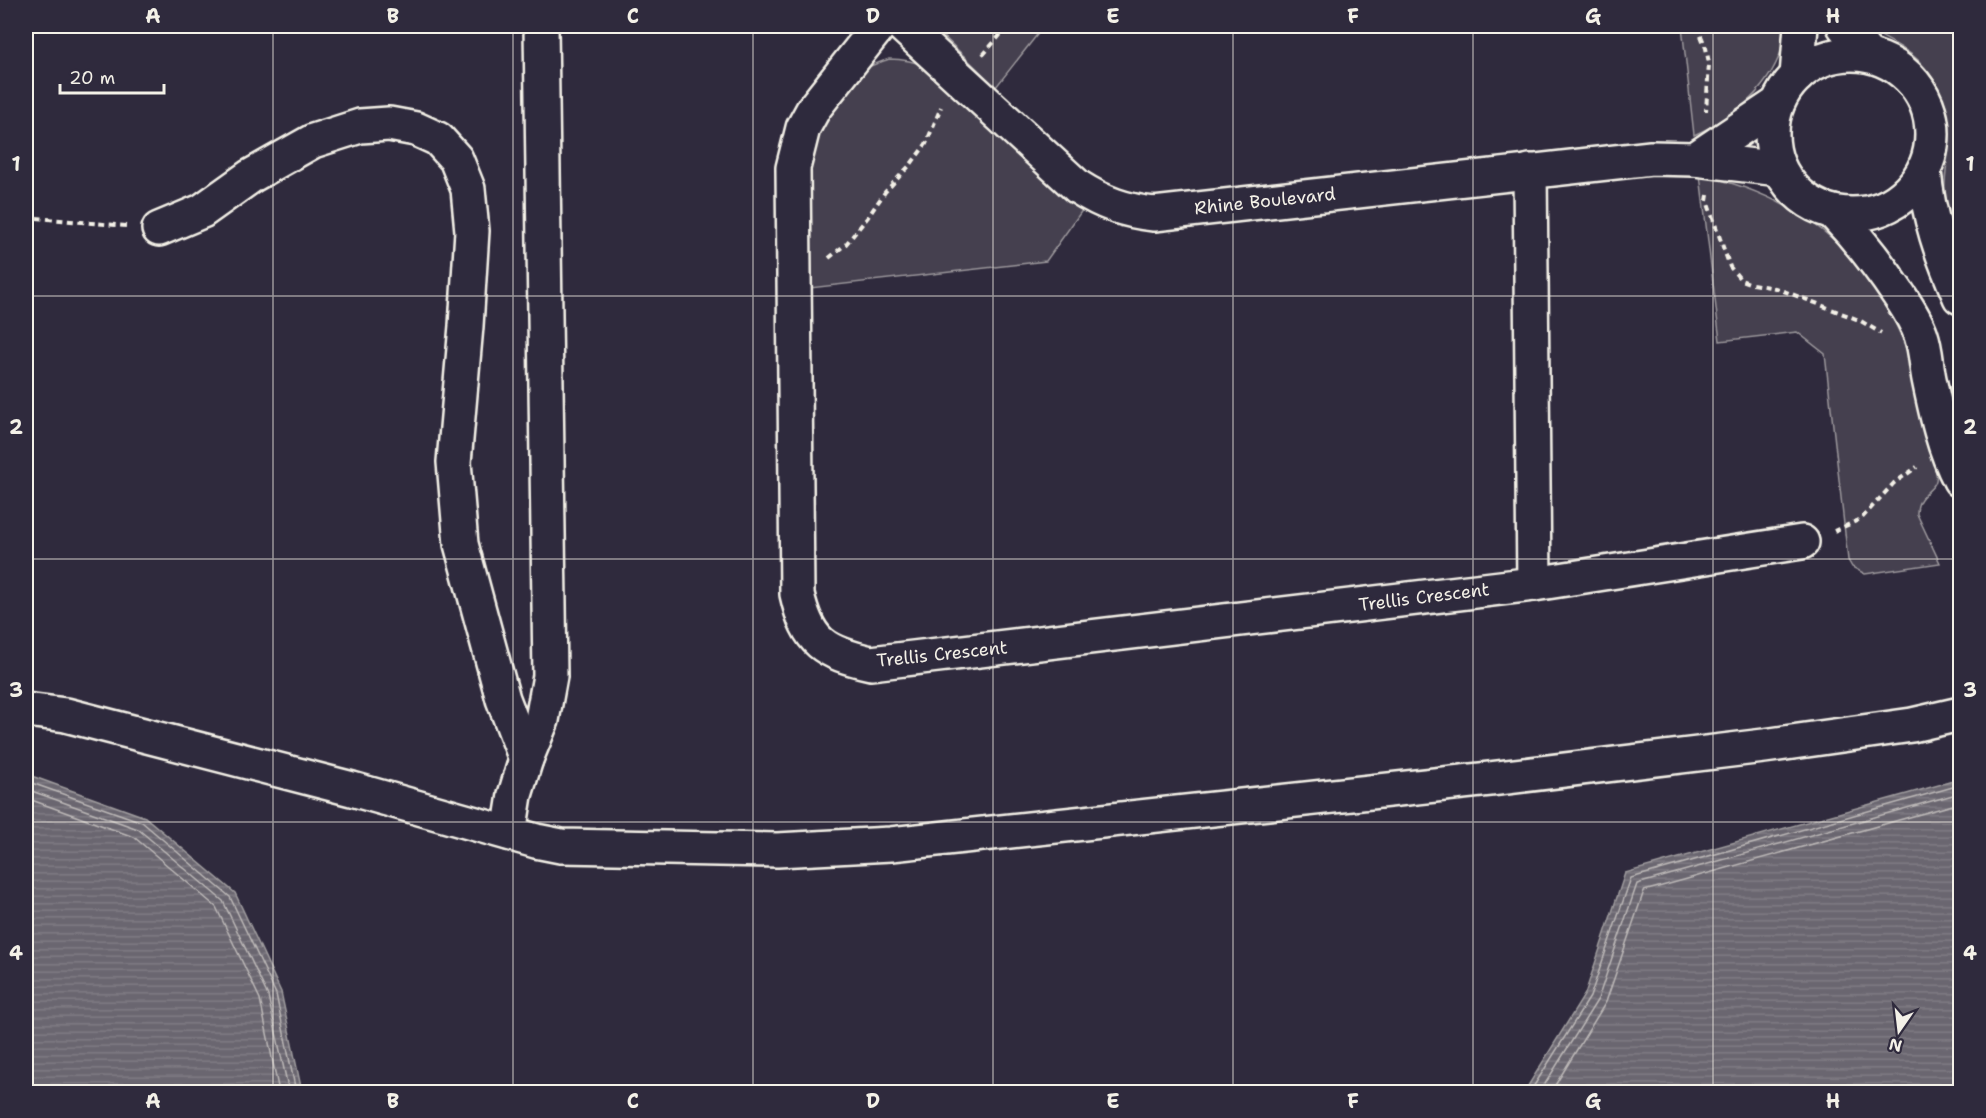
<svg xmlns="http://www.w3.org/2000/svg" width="1986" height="1118" font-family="'Shantell Sans',sans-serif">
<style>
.park{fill:#454050;stroke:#9c989c;stroke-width:1.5}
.water{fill:url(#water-rules);stroke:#a19ea0;stroke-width:1.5}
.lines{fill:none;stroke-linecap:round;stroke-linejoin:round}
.shore{stroke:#bdb9b8;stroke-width:1.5}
.minor-casing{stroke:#f4f1e8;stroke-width:38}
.path{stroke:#f4f1e8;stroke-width:4;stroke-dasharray:6 4.5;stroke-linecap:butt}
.minor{stroke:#2f2a3d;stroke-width:33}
.grid{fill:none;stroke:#f4f1e8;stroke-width:1.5;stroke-opacity:0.55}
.labels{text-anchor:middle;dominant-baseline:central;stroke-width:5;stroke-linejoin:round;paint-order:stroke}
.street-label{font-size:18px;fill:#f4f1e8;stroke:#2f2a3d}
.neatline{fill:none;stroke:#f4f1e8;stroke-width:2}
.grid-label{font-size:20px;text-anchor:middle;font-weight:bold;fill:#f4f1e8}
</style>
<defs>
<pattern id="water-rules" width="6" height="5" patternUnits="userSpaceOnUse" patternTransform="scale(1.5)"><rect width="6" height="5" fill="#6a6670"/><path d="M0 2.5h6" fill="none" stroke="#807c84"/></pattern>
</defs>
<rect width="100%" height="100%" fill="#2f2a3d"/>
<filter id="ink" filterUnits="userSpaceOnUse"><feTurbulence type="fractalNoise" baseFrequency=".0167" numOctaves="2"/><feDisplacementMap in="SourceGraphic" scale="12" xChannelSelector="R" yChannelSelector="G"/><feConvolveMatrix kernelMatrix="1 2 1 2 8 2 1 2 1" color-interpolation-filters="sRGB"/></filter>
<g filter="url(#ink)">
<!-- park -->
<g class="park">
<path d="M933 26H1044L996 87Z"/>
<path d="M1682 26H1788C1778 81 1744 113 1694 135Z"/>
<path d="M1864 26H1937L1960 38V271C1955 248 1947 223 1945 199 1943 177 1949 156 1950 135 1950 107 1938 80 1918 60 1904 46 1881 38 1864 26Z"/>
<path d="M889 59C904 59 914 61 928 67L1054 189 1083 209 1046 261 810 288 809 174C813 138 827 118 849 90 854 83 860 73 867 68 874 64 881 62 889 59Z"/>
<path d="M1700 175C1793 195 1864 247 1901 336 1918 377 1928 424 1940 467L1935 469C1943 492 1916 489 1917 514L1940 563 1865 574 1852 567 1848 560 1825 354 1797 332 1720 341Z"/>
</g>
<!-- water -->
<g class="water">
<path d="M26 774 145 817 235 893 281 992 302 1092H26Z"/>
<path d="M1960 779V1092H1520L1528 1086 1585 994 1625 873Z"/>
</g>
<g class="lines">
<!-- shore -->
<g class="shore">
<path d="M26 781 142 822 230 897 276 994 296 1092"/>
<path d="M26 789 138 829 223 901 268 996 289 1092"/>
<path d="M26 798 134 837 216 907 260 999 279 1092"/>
<path d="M1530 1092 1590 997 1631 878 1960 785"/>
<path d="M1540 1092 1598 999 1637 884 1960 793"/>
<path d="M1551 1092 1606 1002 1644 891 1960 803"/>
</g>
<!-- minor casing -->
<g class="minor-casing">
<g id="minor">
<path d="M879 26 814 108 803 128 793 168 797 594C808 643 824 652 871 663L1534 584 1802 542"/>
<path d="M903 26 1078 187C1103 203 1125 211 1154 214L1651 158 1695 159 1779 169"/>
<path d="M1844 26 1868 55"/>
<circle cx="1852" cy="134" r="80"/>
<path d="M1797 76 1801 26"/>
<path d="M1695 159 1777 104"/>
<path d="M1530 171 1534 584"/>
<path d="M1924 171C1928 217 1942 256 1960 297"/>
<path d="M1833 212C1858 238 1879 265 1899 295 1907 307 1916 320 1921 335 1926 350 1926 364 1929 379 1936 413 1944 450 1960 480"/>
<path d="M159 229 202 211 251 176 313 141 360 126 389 124 416 129 438 139 456 159 468 189 472 231 466 326 454 462 461 544 503 699 526 759"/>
<path d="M26 710 66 715 352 789 536 841 561 846 777 850 891 844 1490 779 1764 746 1912 725 1960 714"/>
<path d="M509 833 515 795 526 759 542 720 550 676 541 26"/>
</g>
</g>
<!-- path -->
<g class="path">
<path d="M1697 26 1706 48 1709 63 1706 111"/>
<path d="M983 55 1008 26"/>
<path d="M1708 195 1707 201 1730 267 1741 280 1752 284 1775 288 1808 300 1859 320 1881 333"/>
<path d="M26 217 126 226"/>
<path d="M829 258 846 244 868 217 885 192 911 164 926 144 941 107"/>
<path d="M1834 531 1861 519 1894 483 1917 467"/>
</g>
<!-- minor -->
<use href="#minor" class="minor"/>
</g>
</g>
<!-- grid -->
<path class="grid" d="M273 26V1092M513 26V1092M753 26V1092M993 26V1092M1233 26V1092M1473 26V1092M1713 26V1092M26 296H1960M26 559H1960M26 822H1960"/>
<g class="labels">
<!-- street labels -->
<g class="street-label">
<text transform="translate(1265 201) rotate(-6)">Rhine Boulevard</text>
<text transform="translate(1424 597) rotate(-7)">Trellis Crescent</text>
<text transform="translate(942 654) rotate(-6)">Trellis Crescent</text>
</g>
</g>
<!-- margin -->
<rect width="1986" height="1118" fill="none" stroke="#2f2a3d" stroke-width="66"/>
<!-- north arrow -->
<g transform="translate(1899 1031) rotate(194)" stroke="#2f2a3d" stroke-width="4.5" paint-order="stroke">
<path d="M0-4.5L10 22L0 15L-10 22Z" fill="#f4f1e8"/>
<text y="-9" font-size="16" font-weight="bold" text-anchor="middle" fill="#f4f1e8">N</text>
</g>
<!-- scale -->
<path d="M60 84v9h104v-9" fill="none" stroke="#f4f1e8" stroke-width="3"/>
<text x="69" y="84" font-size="18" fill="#f4f1e8" stroke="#2f2a3d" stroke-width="4.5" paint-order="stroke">20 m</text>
<rect x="33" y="33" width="1920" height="1052" class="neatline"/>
<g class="grid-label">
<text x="153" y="23">A</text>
<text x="393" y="23">B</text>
<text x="633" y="23">C</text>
<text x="873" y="23">D</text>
<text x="1113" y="23">E</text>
<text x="1353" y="23">F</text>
<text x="1593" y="23">G</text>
<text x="1833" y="23">H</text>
<text x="16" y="171">1</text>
<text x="1970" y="171">1</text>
<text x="16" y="434">2</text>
<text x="1970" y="434">2</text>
<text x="16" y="697">3</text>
<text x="1970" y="697">3</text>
<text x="16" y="960">4</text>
<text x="1970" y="960">4</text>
<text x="153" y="1108">A</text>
<text x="393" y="1108">B</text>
<text x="633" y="1108">C</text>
<text x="873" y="1108">D</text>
<text x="1113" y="1108">E</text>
<text x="1353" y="1108">F</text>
<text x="1593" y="1108">G</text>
<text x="1833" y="1108">H</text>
</g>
</svg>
